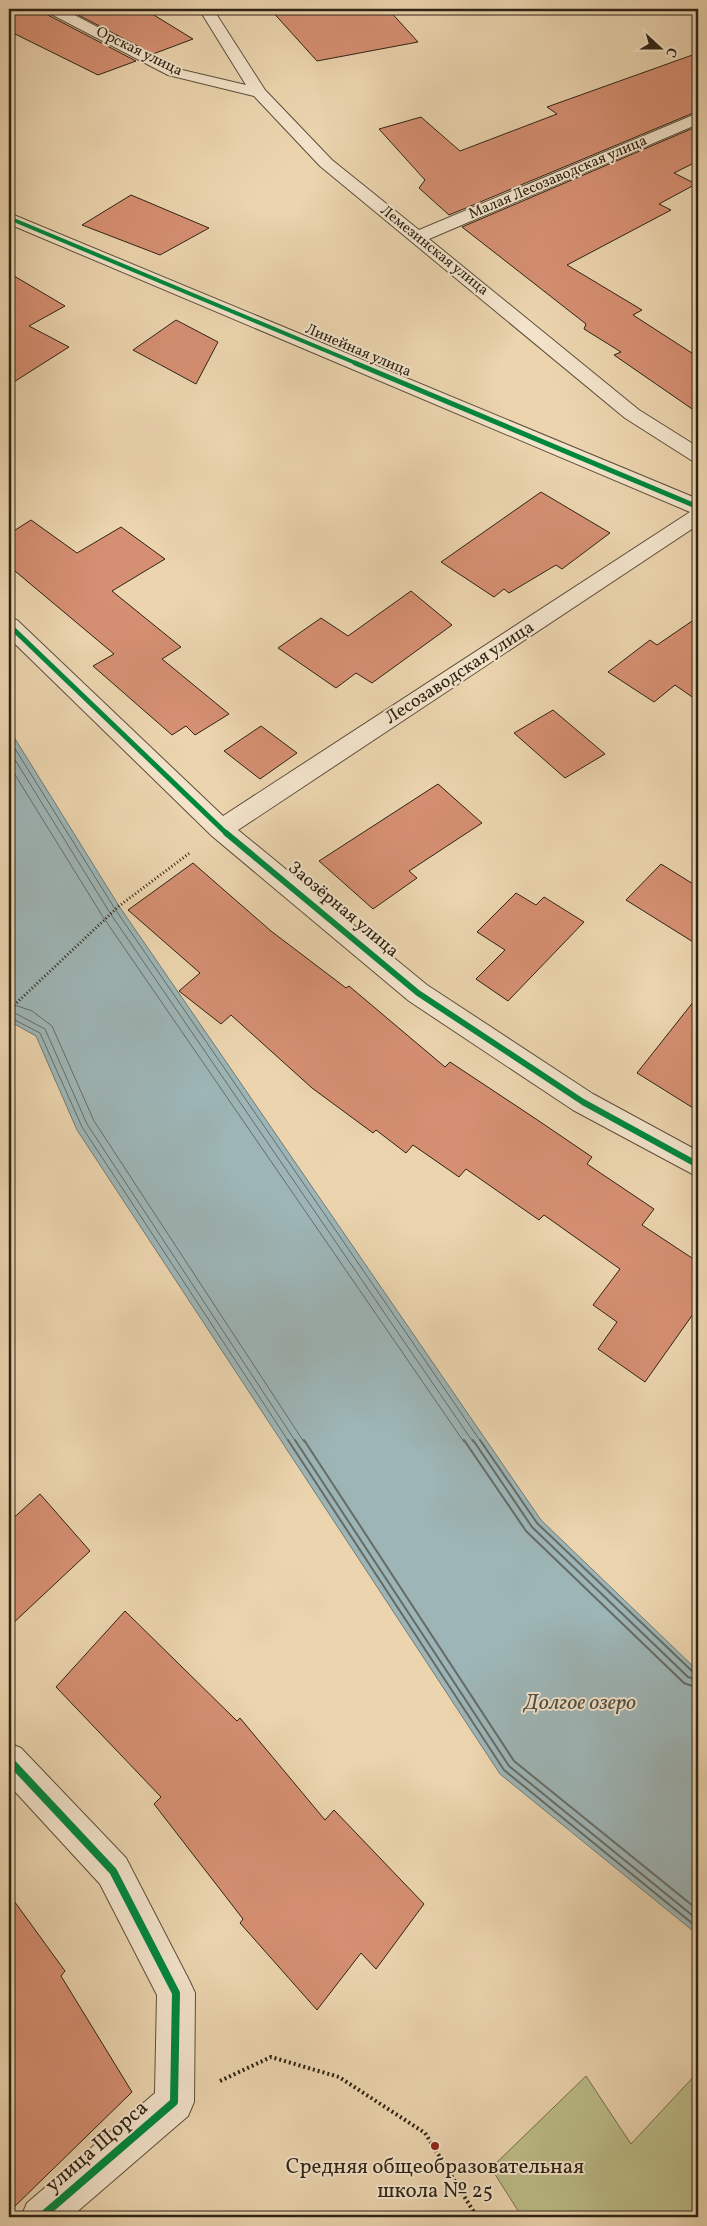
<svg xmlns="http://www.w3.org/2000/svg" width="707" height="2226" font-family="Vollkorn,serif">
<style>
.green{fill:#bbbc88;stroke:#74704e}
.water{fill:#9db5b6;stroke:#717b75}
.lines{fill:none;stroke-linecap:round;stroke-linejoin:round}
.shore-far1{stroke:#666c65;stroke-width:1}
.shore{stroke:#666c65;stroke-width:2}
.building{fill:#d58f72;stroke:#2e2314}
.street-casing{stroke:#5d4f3a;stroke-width:2}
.path-far1{stroke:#2e2314;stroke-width:3;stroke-dasharray:1 2.5;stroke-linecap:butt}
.path{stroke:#2e2314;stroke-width:4;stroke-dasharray:2 3;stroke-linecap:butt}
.street{fill:#f2e3ca;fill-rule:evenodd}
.cycleway-far3-casing{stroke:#f2e3ca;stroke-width:5.5}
.cycleway-far2-casing{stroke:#f2e3ca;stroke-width:8}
.cycleway-far1-casing{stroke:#f2e3ca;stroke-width:9}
.cycleway-casing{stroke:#f2e3ca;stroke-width:11}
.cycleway-far3{stroke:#00873e;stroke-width:4}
.cycleway-far2{stroke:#00873e;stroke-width:5}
.cycleway-far1{stroke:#00873e;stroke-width:6}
.cycleway{stroke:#00873e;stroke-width:8}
.poi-dot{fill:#8f2418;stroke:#f2e3ca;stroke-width:2}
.labels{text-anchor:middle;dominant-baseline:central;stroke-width:4;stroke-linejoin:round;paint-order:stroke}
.far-street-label{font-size:15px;fill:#2e2314;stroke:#f2e3ca}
.street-label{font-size:18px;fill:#2e2314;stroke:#f2e3ca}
.near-street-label{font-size:21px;fill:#2e2314;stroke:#f2e3ca}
.near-poi-label{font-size:21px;fill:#2e2314;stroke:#f2e3ca}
.near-water-label{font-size:22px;font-style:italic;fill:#4f4f45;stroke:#f2e3ca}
</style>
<rect width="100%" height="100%" fill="#ebd4ae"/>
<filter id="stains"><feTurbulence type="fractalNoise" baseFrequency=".004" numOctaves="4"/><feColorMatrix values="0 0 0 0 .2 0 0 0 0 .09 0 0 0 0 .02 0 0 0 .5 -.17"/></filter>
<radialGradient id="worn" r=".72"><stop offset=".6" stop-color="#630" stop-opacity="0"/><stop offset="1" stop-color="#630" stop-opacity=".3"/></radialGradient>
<!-- green -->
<path class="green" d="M697 2073 698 2217H522L491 2168 586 2076 631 2144Z"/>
<!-- water -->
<path class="water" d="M9 729 119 906 541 1520 698 1671V1935L500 1774 77 1130 36 1036 9 1021Z"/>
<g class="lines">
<!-- shore-far1 -->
<g class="shore-far1">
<path d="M9 739 115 909 481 1442"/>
<path d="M9 750 110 913 473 1442"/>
<path d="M9 765 103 917 464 1442"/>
<path d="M9 1003 32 1011 52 1026 94 1121 304 1442"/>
<path d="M9 1010 45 1029 87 1124 296 1442"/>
<path d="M9 1017 40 1033 82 1127 289 1442"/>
</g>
<!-- shore -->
<g class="shore">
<path d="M288 1440 504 1770 698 1928"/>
<path d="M295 1440 509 1766 698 1920"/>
<path d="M304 1440 514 1761 698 1910"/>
<path d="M464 1440 526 1531 684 1683 698 1688"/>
<path d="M473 1440 532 1527 688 1677 698 1680"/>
<path d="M480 1440 537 1523 693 1672 698 1674"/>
</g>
</g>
<!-- building -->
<g class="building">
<path d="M9 9H43L46 14 136 61 98 75 9 31Z"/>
<path d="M67 9H144L193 39 153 54Z"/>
<path d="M270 9H388L418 42 317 61Z"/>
<path d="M698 53V111L449 215 419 188 425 180 379 129 421 117 460 151 557 114 547 107Z"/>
<path d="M698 126V161L674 173 696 184 659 204 671 210 567 265 642 310 633 315 698 357V413L614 355 621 352 584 329 586 324 462 227Z"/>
<path d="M131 195 209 228 160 255 82 225Z"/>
<path d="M9 273 65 306 29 326 69 347 9 385Z"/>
<path d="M176 320 218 342 196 384 133 350Z"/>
<path d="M541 492 610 533 562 569 556 565 509 593 504 589 494 597 441 562Z"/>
<path d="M31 520 77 553 121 527 165 559 112 591 181 647 162 659 229 714 195 735 186 726 172 735 93 666 114 654 9 566V534Z"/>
<path d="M411 591 452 625 372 683 356 673 336 688 278 648 321 618 348 636Z"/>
<path d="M698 617V701L675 685 654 702 608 672 650 640 657 645Z"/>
<path d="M553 710 605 754 565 778 514 733Z"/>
<path d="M261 726 297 753 260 779 224 751Z"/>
<path d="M438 784 482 823 409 871 417 878 373 909 319 861Z"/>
<path d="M193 863 271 931 346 988 349 986 445 1067 450 1062 536 1119 592 1157 587 1164 654 1209 642 1225 698 1262V1307L645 1382 598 1349 617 1322 593 1305 620 1269 544 1215 539 1220 466 1169 459 1177 413 1145 406 1153 376 1130 373 1133 312 1088 231 1015 221 1024 179 991 200 973 128 910Z"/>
<path d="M661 864 698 887V945L626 900Z"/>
<path d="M516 893 536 905 544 897 584 922 508 1001 476 979 505 950 477 932Z"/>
<path d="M698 996V1111L637 1073Z"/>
<path d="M40 1494 90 1551 9 1627V1522Z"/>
<path d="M125 1611 237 1721 240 1718 325 1820 334 1810 424 1904 376 1969 361 1953 317 2010 240 1923 243 1919 154 1804 161 1797 56 1687Z"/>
<path d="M9 1894 65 1971 61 1976 132 2092 9 2212Z"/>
</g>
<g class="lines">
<!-- street casing -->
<g class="street-casing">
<g id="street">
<path d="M45 9H63L178 69 246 85 199 9H213L265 90 332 160 419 230 698 113V124L429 239 639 410 698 447V462L691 460 625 418 320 166 254 96 168 75 47 12Z"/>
<path d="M9 213 698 499V525L238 830 427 985 593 1094 698 1151V1177L573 1110 409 1001 212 836 9 638V618L17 620 223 816 690 512 9 224Z"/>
<path d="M9 1743 21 1748 126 1858 189 1980 195 1993 194 2102 188 2116 71 2217H21L27 2203 155 2093 157 1995 100 1884 9 1785Z"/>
</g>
</g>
<!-- path-far1 -->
<path class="path-far1" d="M9 1010 119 906 191 852"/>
<!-- path -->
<path class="path" d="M220 2081 271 2057 339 2077 425 2133 477 2217"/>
<!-- street -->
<use href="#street" class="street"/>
<!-- cycleway-far3 casing -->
<g class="cycleway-far3-casing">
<path id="cycleway-far3" d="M9 218 358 364"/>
</g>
<!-- cycleway-far2 casing -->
<g class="cycleway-far2-casing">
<g id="cycleway-far2">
<path d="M355 363 698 507"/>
<path d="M9 625 227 834"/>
</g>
</g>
<!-- cycleway-far1 casing -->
<g class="cycleway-far1-casing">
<path id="cycleway-far1" d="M226 833 418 993 583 1102 698 1165"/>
</g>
<!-- cycleway casing -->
<g class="cycleway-casing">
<path id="cycleway" d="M9 1760 113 1871 176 1993 174 2102 41 2217"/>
</g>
<!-- cycleway-far3 -->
<use href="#cycleway-far3" class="cycleway-far3"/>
<!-- cycleway-far2 -->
<use href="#cycleway-far2" class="cycleway-far2"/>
<!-- cycleway-far1 -->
<use href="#cycleway-far1" class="cycleway-far1"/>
<!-- cycleway -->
<use href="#cycleway" class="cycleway"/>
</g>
<!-- markers -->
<circle class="poi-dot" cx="435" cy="2146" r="5"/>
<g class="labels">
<!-- far-street labels -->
<g class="far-street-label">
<text transform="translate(139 52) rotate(26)">Орская улица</text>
<text transform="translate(558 178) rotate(-23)">Малая Лесозаводская улица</text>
<text transform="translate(434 251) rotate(39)">Лемезинская улица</text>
<text transform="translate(358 351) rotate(23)">Линейная улица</text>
</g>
<!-- street labels -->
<g class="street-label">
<text transform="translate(460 673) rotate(-33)">Лесозаводская улица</text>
<text transform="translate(343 910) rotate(40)">Заозёрная улица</text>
</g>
<!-- near-street labels -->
<g class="near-street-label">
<text transform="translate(97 2147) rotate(-41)">улица Щорса</text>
</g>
<!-- near-poi labels -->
<g class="near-poi-label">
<text x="435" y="2167">Средняя общеобразовательная<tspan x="435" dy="24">школа № 25</tspan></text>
</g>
<!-- near-water labels -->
<g class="near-water-label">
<text x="580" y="1703">Долгое озеро</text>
</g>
</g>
<!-- margin -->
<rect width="707" height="2226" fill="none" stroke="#ebd4ae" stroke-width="30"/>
<rect x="10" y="10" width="687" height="2206" fill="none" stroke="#2e2314" stroke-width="2.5"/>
<rect x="15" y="15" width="677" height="2196" fill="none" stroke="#2e2314"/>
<!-- north arrow -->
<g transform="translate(660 48) rotate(111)" stroke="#f2e3ca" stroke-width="4" paint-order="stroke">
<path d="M0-4L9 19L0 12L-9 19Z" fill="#2e2314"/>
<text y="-8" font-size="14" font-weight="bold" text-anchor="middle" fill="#2e2314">С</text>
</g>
<rect width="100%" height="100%" filter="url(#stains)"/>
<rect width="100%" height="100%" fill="url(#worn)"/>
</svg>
